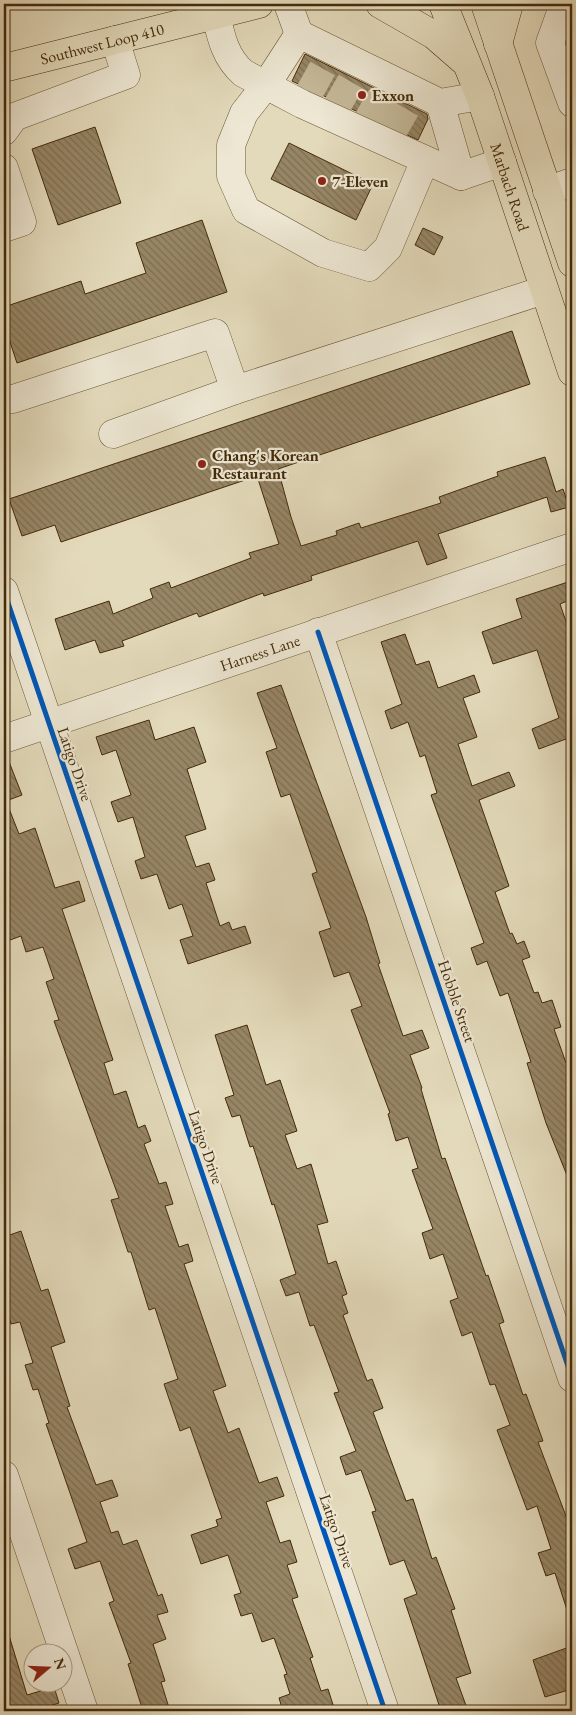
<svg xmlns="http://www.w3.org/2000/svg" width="576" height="1715" font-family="'EB Garamond',serif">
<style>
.building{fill:url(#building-back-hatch);stroke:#442b09}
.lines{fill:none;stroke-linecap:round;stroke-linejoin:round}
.minor-tunnel{stroke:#c3b797;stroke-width:28;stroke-dasharray:28 14;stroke-linecap:butt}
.minor-casing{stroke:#6c5736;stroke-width:29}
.major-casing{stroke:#442b09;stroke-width:29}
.minor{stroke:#ede7d3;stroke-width:28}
.major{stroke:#e3dabb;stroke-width:28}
.cycleway-casing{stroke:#ede7d3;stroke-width:8}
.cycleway{stroke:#0057b8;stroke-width:5}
.poi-dot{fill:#8f2418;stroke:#ede7d3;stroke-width:2}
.labels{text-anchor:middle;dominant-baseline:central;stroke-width:4.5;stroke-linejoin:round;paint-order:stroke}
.street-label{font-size:16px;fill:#442b09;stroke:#ede7d3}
.poi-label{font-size:16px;font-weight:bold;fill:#442b09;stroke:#ede7d3;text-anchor:start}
</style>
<defs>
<pattern id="building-back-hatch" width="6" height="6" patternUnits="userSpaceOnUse" patternTransform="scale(1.25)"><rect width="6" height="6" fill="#978666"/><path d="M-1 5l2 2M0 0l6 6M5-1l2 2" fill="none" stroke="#7d6e52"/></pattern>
</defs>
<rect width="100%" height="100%" fill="#e3dabb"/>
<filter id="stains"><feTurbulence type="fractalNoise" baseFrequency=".004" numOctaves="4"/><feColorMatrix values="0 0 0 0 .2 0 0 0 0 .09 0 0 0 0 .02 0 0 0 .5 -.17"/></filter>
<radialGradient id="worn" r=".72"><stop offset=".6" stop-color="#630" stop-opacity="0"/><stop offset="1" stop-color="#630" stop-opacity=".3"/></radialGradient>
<!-- building -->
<g class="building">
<path d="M305 54 427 114 428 119 418 140 292 81Z"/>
<path d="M95 127 121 203 58 225 32 149Z"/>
<path d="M289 143 373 184 356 220 271 179Z"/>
<path d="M202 220 227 292 17 363 4 324V307L81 281 85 294 146 273 136 243Z"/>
<path d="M423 228 443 237 434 255 415 245Z"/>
<path d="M512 331 530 384 278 469 291 517 301 546 337 535 336 531 359 523 361 528 441 503 439 497 498 476 497 472 545 457 556 492 563 489 569 507 551 512 547 497 438 534 447 558 427 565 418 541 311 576 312 580 264 596 263 593 199 617 197 613 122 641 124 646 100 653 95 640 65 650 55 619 109 601 113 614 153 598 150 589 169 582 171 588 251 558 249 553 279 544 257 476 61 542 55 525 22 536 9 499Z"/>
<path d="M568 582 572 599 560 604 572 639V747L569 748 566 739 539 749 532 729 559 718 537 650 493 664 482 632 522 618 516 599Z"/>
<path d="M405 634 416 665 429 661 438 688 474 675 480 692 463 698 477 737 458 744 472 786 509 772 515 786 479 800 509 886 495 892 510 934 512 933 517 944 524 941 530 957 522 960 534 993 538 992 542 1003 552 1000 561 1027 554 1029 566 1063 572 1061V1098L566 1100 572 1116V1188L546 1123 527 1063 531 1062 508 993 500 996 487 961 477 965 471 948 484 943 431 795 437 793 425 755 420 757 408 722 391 729 385 711 402 704 381 642Z"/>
<path d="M281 685 366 917 380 963 378 964 403 1036 422 1030 429 1048 410 1055 422 1088 421 1089 442 1159 445 1158 486 1276 488 1275 504 1322 499 1324 523 1395 526 1394 543 1441 538 1442 572 1532V1615L569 1616 555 1573 546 1576 538 1553 551 1549 537 1506 527 1510 497 1430 510 1425 495 1384 490 1385 472 1332 462 1336 450 1301 458 1298 443 1254 430 1259 422 1233 433 1229 412 1170 418 1168 408 1137 396 1141 388 1114 390 1113 351 1010 362 1006 349 972 334 977 319 932 331 928 312 874 317 872 290 794 281 797 266 752 277 748 257 693Z"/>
<path d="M149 720 155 740 194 727 206 762 187 769 206 829 185 836 196 867 209 863 215 880 206 883 220 926 229 922 232 930 245 926 251 943 188 964 180 940 193 936 182 904 169 909 157 874 141 879 135 861 145 857 133 817 118 822 111 802 131 795 116 750 102 755 96 737Z"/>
<path d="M4 754H6L22 795 6 801 19 834 35 828 55 888 79 881 85 901 62 909 113 1060 104 1063 114 1095 126 1091 138 1128 145 1125 151 1141 144 1144 159 1184 166 1182 173 1204 165 1206 179 1247 188 1244 193 1261 184 1264 226 1386 213 1391 228 1433 239 1428 259 1483 277 1477 284 1496 266 1502 280 1543 290 1540 297 1562 287 1565 298 1597 292 1599 313 1657 310 1658 321 1691 328 1689 335 1711H283L279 1698 290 1694 284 1675 287 1674 274 1638 262 1642 252 1613 241 1616 234 1595 241 1593 228 1555 201 1564 191 1535 218 1526 216 1520 222 1518 190 1427 180 1431 164 1384 178 1379 155 1308 149 1310 131 1252H128L111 1200 119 1198 54 1021 59 1020 46 982 54 979 43 947 26 952 21 936 10 940 4 922Z"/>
<path d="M247 1025 266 1085 280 1080 297 1131 285 1135 297 1169 311 1164 328 1222 317 1225 328 1264 336 1261 347 1294 342 1296 348 1313 343 1315 367 1381 372 1379 383 1408 373 1412 406 1501 413 1499 432 1559 436 1557 455 1609 451 1610 471 1673 456 1678 468 1711H441L404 1599 417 1594 404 1560 390 1565 372 1512 376 1511 361 1470 346 1475 340 1457 356 1451 334 1393 339 1392 314 1325 310 1326 299 1292 286 1296 280 1280 296 1274 274 1204 272 1205 253 1146 250 1147 240 1115 232 1117 225 1098 234 1095 215 1035Z"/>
<path d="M21 1231 41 1291 48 1289 65 1342 51 1347 70 1406 67 1407 96 1485 112 1480 118 1496 100 1502 111 1533 118 1531 123 1545 137 1540 158 1596 162 1594 168 1612 157 1615 166 1639 153 1644 165 1681 161 1682 170 1711H143L128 1664 131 1663 109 1603 114 1601 100 1561 75 1569 68 1549 87 1542 46 1424 49 1423 38 1389 33 1390 25 1365 33 1363 20 1322 11 1324 4 1301V1237Z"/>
<path d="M8 1632 27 1695 54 1687 59 1703 34 1711H4V1633Z"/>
<path d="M572 1646V1689L545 1697 533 1660Z"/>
</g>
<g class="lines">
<!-- minor-tunnel -->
<g class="minor-tunnel">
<path d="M309 93 329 57"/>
<path d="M337 106 357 71"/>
<path d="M367 121 388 85"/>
<path d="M392 133 412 98"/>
</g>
<!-- minor casing -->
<g class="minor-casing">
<g id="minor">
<path d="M288 4 299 34 440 103 480 96"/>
<path d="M564 4 550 43 572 103"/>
<path d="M216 15C221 37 225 57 243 73L302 104 461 176 502 162"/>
<path d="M299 34 266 85 244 113 231 145V176L246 210 323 253 369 267 388 248 425 160"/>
<path d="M440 103 461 176"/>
<path d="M4 131 14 117 126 75 115 40"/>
<path d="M4 168 22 222 4 228"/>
<path d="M547 191 572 182"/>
<path d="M4 399H13L215 333 235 390 544 290"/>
<path d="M113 434 235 390"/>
<path d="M4 591 385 1711"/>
<path d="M318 632 572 1378"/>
<path id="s1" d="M4 739 572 547"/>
<path d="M4 1475 84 1711"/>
</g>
</g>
<!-- major casing -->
<g class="major-casing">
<g id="major">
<path d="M380 4 434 35 465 62"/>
<path id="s2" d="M443 4 480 96 572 372"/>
<path d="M485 4 572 263"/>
<path d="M498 44 509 4"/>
<path id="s3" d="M4 68 259 4"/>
</g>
</g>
<!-- minor -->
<use href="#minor" class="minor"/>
<!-- major -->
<use href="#major" class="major"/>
<!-- cycleway casing -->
<g class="cycleway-casing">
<g id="cycleway">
<path d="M4 591 385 1711"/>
<path d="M318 632 572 1378"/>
</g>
</g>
<!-- cycleway -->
<use href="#cycleway" class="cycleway"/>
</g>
<!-- markers -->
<g class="poi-dot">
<circle cx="362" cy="95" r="5"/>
<circle cx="322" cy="181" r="5"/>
<circle cx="202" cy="464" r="5"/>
</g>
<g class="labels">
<!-- street labels -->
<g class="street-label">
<text stroke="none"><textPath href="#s3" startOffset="101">Southwest Loop 410</textPath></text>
<text stroke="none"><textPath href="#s2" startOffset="195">Marbach Road</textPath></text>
<text stroke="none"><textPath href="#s1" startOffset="270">Harness Lane</textPath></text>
<text transform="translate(75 764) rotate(71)">Latigo Drive</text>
<text transform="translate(457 1001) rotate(71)">Hobble Street</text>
<text transform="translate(206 1147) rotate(71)">Latigo Drive</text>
<text transform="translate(337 1531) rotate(71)">Latigo Drive</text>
</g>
<!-- poi labels -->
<g class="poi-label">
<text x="372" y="95">Exxon</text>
<text x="332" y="181">7-Eleven</text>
<text x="212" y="455">Chang's Korean<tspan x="212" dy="18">Restaurant</tspan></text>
</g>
</g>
<!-- margin -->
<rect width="576" height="1715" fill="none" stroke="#e3dabb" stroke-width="20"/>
<rect x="5" y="5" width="566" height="1705" fill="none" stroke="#442b09" stroke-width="2.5"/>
<rect x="10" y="10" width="556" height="1695" fill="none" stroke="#442b09"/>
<!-- north arrow -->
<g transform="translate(48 1668) rotate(71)"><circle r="24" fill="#ede7d3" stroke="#a99c82"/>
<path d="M0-4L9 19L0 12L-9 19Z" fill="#8f2418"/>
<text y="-8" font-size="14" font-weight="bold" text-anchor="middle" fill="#442b09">N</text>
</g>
<rect width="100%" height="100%" filter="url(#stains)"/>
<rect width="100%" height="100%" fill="url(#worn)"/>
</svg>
